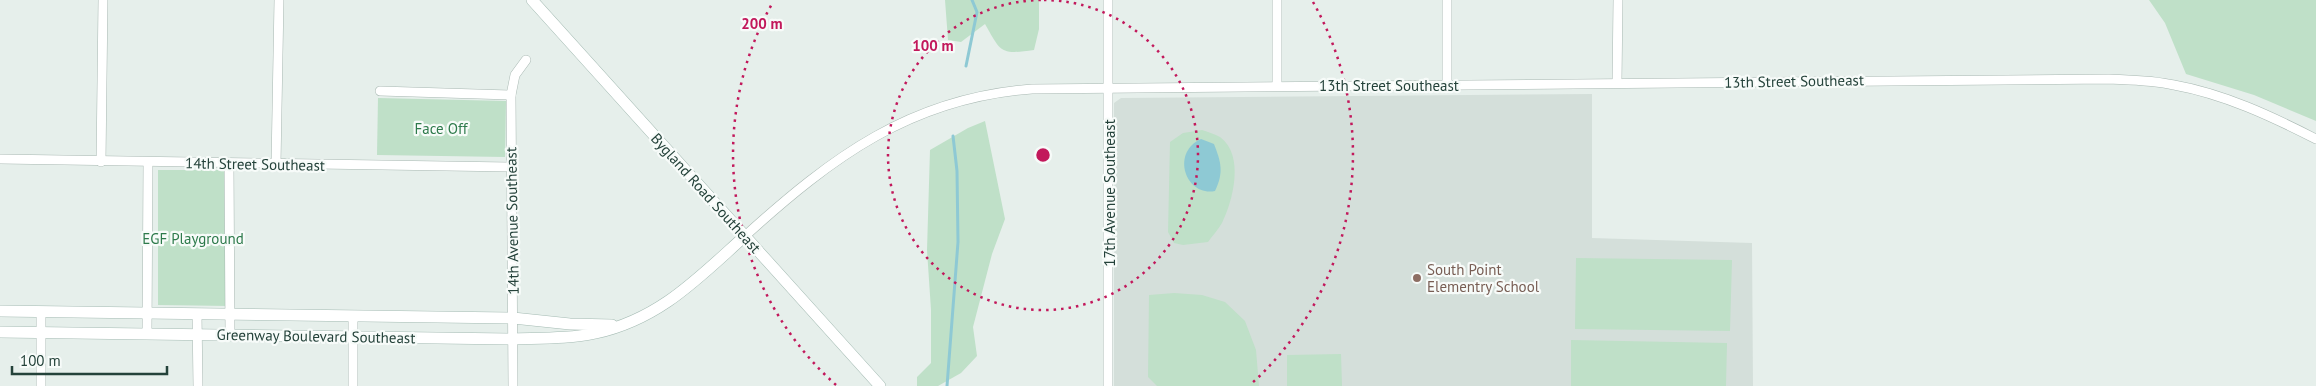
<svg xmlns="http://www.w3.org/2000/svg" width="2316" height="386" font-family="'PT Sans',sans-serif">
<style>
.built{fill:#d4dfda}
.green{fill:#bfe0c8}
.water{fill:#8ec9d4}
.lines{fill:none;stroke-linecap:round;stroke-linejoin:round}
.stream{stroke:#8ec9d4;stroke-width:3}
.street-casing{stroke:#a8b8b2;stroke-width:10}
.secondary-casing{stroke:#a4bbb3;stroke-width:12}
.street{stroke:#fff;stroke-width:9}
.secondary{stroke:#fff;stroke-width:11}
.ring{fill:none;stroke:#c2185b;stroke-width:2.5;stroke-dasharray:2.5 5}
.education-dot{fill:#8d6e63;stroke:#f7fbf9;stroke-width:2}
.labels{text-anchor:middle;dominant-baseline:central;stroke-width:4.5;stroke-linejoin:round;paint-order:stroke}
.street-label{font-size:15px;fill:#24423a;stroke:#f7fbf9}
.park-label{font-size:15px;fill:#2d7a4b;stroke:#f7fbf9}
.education-label{font-size:15px;fill:#785e54;stroke:#f7fbf9;text-anchor:start}
.centre{fill:#c2185b;stroke:#f7fbf9;stroke-width:2.5}
.ring-label{font-size:15px;text-anchor:middle;font-weight:bold;fill:#c2185b;stroke:#f7fbf9;stroke-width:4.5;stroke-linejoin:round;paint-order:stroke}
</style>
<rect width="100%" height="100%" fill="#e6efeb"/>
<!-- built -->
<path class="built" d="M1592 94V238L1752 243 1753 386H1114V103L1121 98Z"/>
<!-- green -->
<g class="green">
<path d="M945 0H1039V29L1034 50C1000 55 1001 52 985 24L961 42 948 40Z"/>
<path d="M2149 0H2316V121L2254 95 2186 74 2165 23Z"/>
<path d="M378 98 506 101 505 157 377 155Z"/>
<path d="M985 121 1005 219 992 254 973 327 977 356 961 373 938 386H917V377L931 363V310L927 250 930 150 968 128Z"/>
<path d="M1202 130C1208 132 1215 134 1220 137 1245 155 1233 201 1222 223 1218 230 1212 236 1208 242L1183 245 1174 243 1168 232 1170 142 1183 133Z"/>
<path d="M158 170H227L229 306 158 305Z"/>
<path d="M1576 258 1732 260 1730 331 1575 329Z"/>
<path d="M1174 293 1202 295 1225 302 1245 321 1256 350 1259 386H1157L1148 377 1149 295Z"/>
<path d="M1571 340 1727 343 1726 386H1571Z"/>
<path d="M1341 354 1342 386H1287V355Z"/>
</g>
<!-- water -->
<path class="water" d="M1201 139 1214 144C1221 162 1224 172 1215 191 1186 197 1170 153 1201 139Z"/>
<g class="lines">
<!-- stream -->
<g class="stream">
<path d="M966 66 977 12 972 0"/>
<path d="M947 386 958 242 957 171 953 136"/>
</g>
<!-- street casing -->
<g class="street-casing">
<g id="street">
<path d="M1277 0V86"/>
<path d="M1617 83 1618 0"/>
<path d="M1447 85V0"/>
<path d="M380 91 511 95"/>
<path d="M0 159 511 167"/>
<path d="M101 162 103 0"/>
<path d="M229 163 230 335"/>
<path d="M276 164 279 0"/>
<path d="M745 236C832 157 911 98 1032 89L2109 79C2131 80 2152 80 2174 85 2224 94 2271 116 2316 139"/>
<path d="M41 312V386"/>
<path d="M197 314 198 386"/>
<path d="M353 316V386"/>
<path d="M147 334 148 163"/>
<path d="M513 386 511 95 515 75 526 60"/>
<path d="M1108 386V0"/>
</g>
</g>
<!-- secondary casing -->
<g class="secondary-casing">
<g id="secondary">
<path d="M532 0 880 386"/>
<path d="M0 311 513 318 570 324 612 325"/>
<path d="M0 332 512 339C540 338 569 339 596 333 660 319 698 278 745 236"/>
</g>
</g>
<!-- street -->
<use href="#street" class="street"/>
<!-- secondary -->
<use href="#secondary" class="secondary"/>
</g>
<!-- distance rings -->
<g class="ring">
<path d="M1044 0A155 155 0 1 1 1042 0"/>
<path d="M836 385A310 310 0 0 1 773 2M1313 2A310 310 0 0 1 1250 385"/>
</g>
<!-- markers -->
<circle class="education-dot" cx="1417" cy="278" r="5"/>
<g class="labels">
<!-- street labels -->
<g class="street-label">
<text transform="translate(1794 81) rotate(-1)">13th Street Southeast</text>
<text x="1389" y="85">13th Street Southeast</text>
<text transform="translate(255 164) rotate(1)">14th Street Southeast</text>
<text transform="translate(706 193) rotate(48)">Bygland Road Southeast</text>
<text transform="translate(1109 193) rotate(-90)">17th Avenue Southeast</text>
<text transform="translate(512 221) rotate(-91)">14th Avenue Southeast</text>
<text transform="translate(316 336) rotate(1)">Greenway Boulevard Southeast</text>
</g>
<!-- park labels -->
<g class="park-label">
<text x="441" y="128">Face Off</text>
<text x="193" y="238">EGF Playground</text>
</g>
<!-- education labels -->
<g class="education-label">
<text x="1427" y="269">South Point<tspan x="1427" dy="17">Elementry School</tspan></text>
</g>
</g>
<circle cx="1043" cy="155" r="8" class="centre"/>
<g class="ring-label">
<text x="762" y="29">200 m</text>
<text x="933" y="51">100 m</text>
</g>
<!-- scale -->
<path d="M12 366v8h155v-8" fill="none" stroke="#24423a" stroke-width="2.5"/>
<text x="20" y="366" font-size="15" fill="#24423a" stroke="#f7fbf9" stroke-width="4" paint-order="stroke">100 m</text>
</svg>
